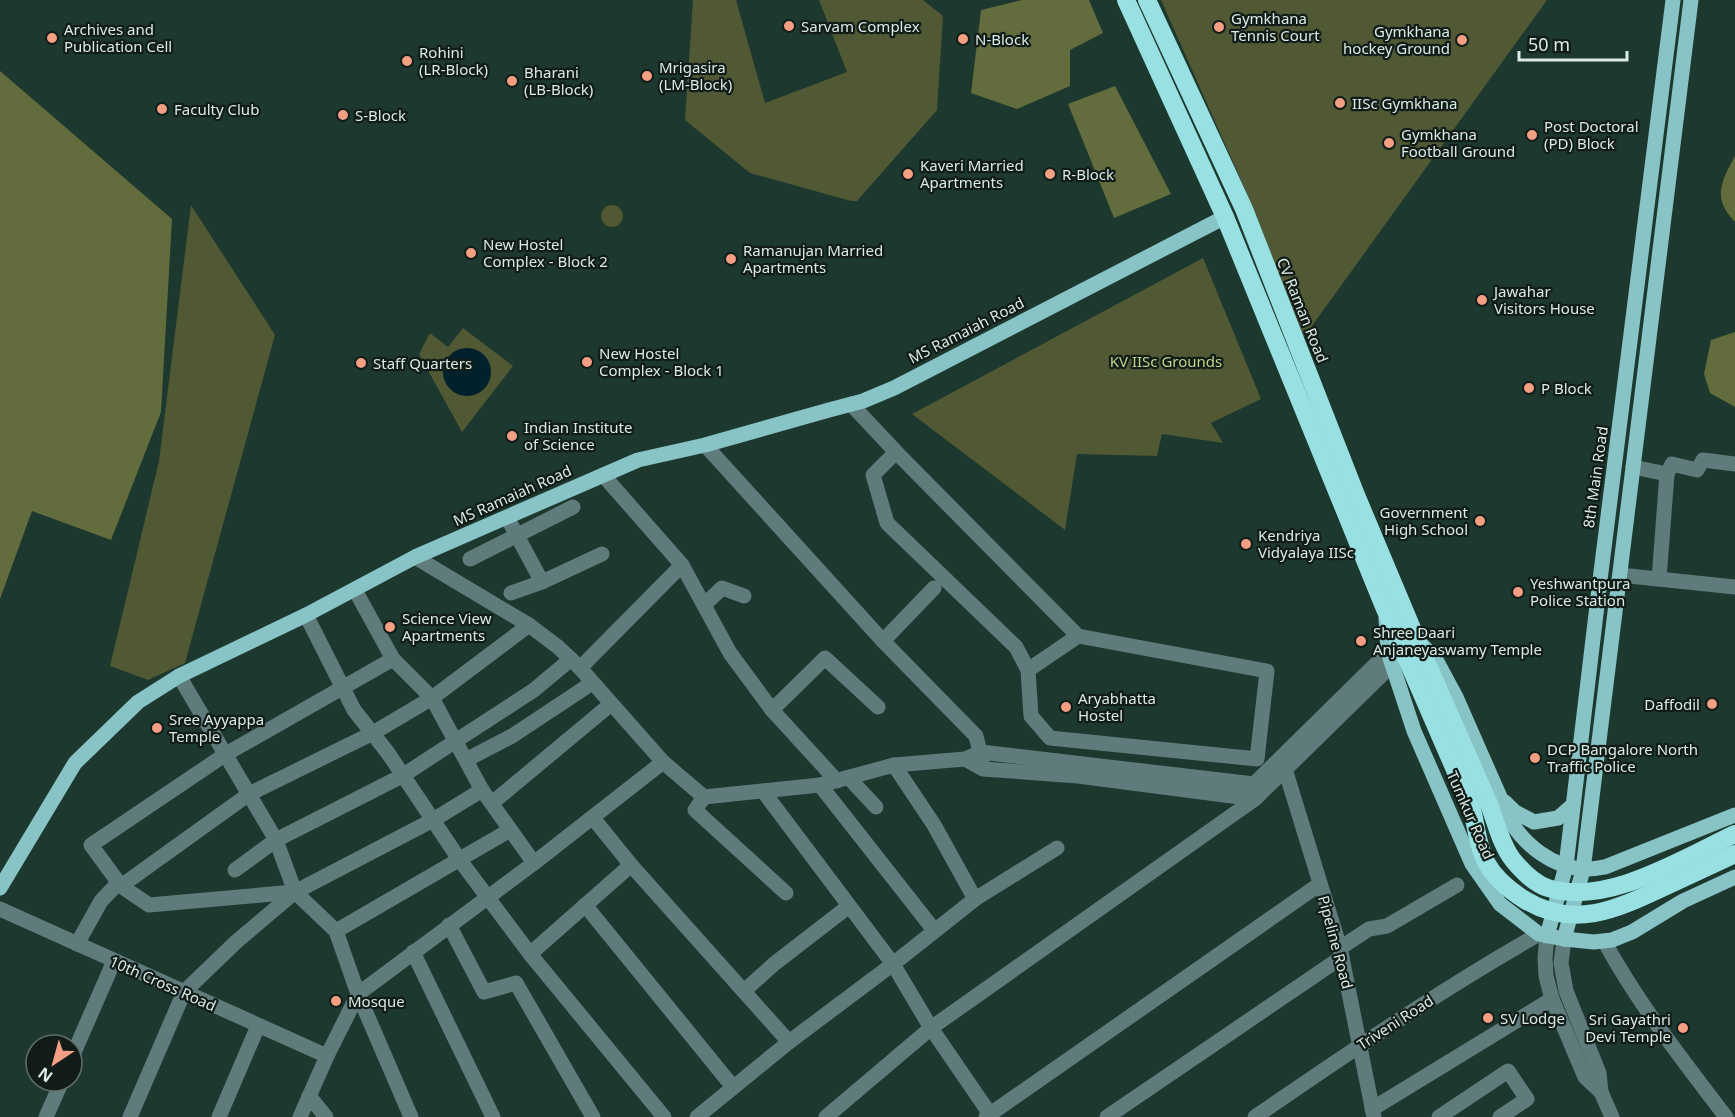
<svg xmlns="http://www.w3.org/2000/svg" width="1735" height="1117" font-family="'Noto Sans',sans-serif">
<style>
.green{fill:#505834}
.forest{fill:#626c3c}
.water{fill:#01212c}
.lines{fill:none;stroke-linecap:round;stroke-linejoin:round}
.minor{stroke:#5f7b7b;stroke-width:15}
.major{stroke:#88c3c5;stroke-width:15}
.highway{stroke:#98e0e2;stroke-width:18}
.highway-bridge{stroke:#98e0e2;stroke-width:18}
.poi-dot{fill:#f39f83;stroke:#111c18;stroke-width:2}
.labels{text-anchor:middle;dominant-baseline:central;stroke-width:4.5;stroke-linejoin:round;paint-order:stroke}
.poi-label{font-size:15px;fill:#daeae4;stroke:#111c18;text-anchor:start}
.street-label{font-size:15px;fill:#daeae4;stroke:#111c18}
.park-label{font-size:15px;fill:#c4d588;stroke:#111c18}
</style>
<rect width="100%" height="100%" fill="#1d382f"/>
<!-- green -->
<g class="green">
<path d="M693 0H736L765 103 847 72 819 0H923L943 16 937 110 857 201H851L750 173 685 120Z"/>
<path d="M1161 0H1547L1304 337 1252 205Z"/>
<path d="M191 205 275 335 185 663 148 680 110 666 159 461Z"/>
<circle cx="612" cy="216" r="11"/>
<path d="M1203 258 1261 399 1211 423 1223 443 1162 434 1157 456 1077 454 1065 530 912 414Z"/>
<path d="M463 328 513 366 462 432 419 354 430 333 448 347Z"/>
</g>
<!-- forest -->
<g class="forest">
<path d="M1022 0H1089L1103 33 1070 50V86L1017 109 971 93 981 10Z"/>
<path d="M0 71 172 219 161 412 111 540 32 511 0 599Z"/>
<path d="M1115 86 1171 194 1114 218 1068 104Z"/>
<path d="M1735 156V222C1712 198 1721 182 1735 156Z"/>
<path d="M1735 332V407L1710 393 1704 374 1711 340Z"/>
</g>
<!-- water -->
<circle class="water" cx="467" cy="372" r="24"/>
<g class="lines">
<!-- minor -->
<g class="minor">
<path d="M851 404 896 452 1078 636 1267 671 1257 759 1050 738 1031 716 1028 670 1016 647 887 523 873 475 896 452"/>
<path d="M705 445 883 641 976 736 982 760"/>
<path d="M1633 467 1667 474 1672 464 1697 470 1703 460 1735 464"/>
<path d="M507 517 542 582 602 554"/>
<path d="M415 557 529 625 558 647 580 668 663 762 704 797 820 785 894 765 965 759 981 752 1254 784 1388 652"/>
<path d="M470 559 573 507"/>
<path d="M682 565 730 653 772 710 837 781"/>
<path d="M1620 575 1735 587"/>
<path d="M1659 579 1667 474"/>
<path d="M355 590 393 659 432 698 482 790 534 863"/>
<path d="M511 593 542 582"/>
<path d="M704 605 722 588 744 596"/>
<path d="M306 615 354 710 388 753 459 859 530 954 664 1117"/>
<path d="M883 641 934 588"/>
<path d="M580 668 682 565 603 475"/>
<path d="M1028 670 1078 636"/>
<path d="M179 676 276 840 295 892 336 931 358 994 327 1056 300 1117"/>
<path d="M772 710 825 658 878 707"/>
<path d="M965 759 983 769 1078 776 1255 799 1392 665"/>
<path d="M466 760 512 736 592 683"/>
<path d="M894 765 934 825 975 899"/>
<path d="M1285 769 1340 948 1374 1117"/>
<path d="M849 778 876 807"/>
<path d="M820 785 934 930"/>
<path d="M763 791 893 964 931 1028 992 1117"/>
<path d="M704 797 695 810 786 893"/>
<path d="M492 803 611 704"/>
<path d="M593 818 631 865 789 1042"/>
<path d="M235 870 276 840 402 776 534 690 571 659"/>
<path d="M121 886 249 794 373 733 432 698 529 625"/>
<path d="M295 892 149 905 121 886 91 845 226 754 393 659"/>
<path d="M585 905 733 1087"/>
<path d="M0 909 327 1056"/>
<path d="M449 925 484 992 516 983 593 1117"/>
<path d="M336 931 510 830"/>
<path d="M1547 936 1545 958 1546 976 1552 999 1585 1077 1601 1092 1612 1117"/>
<path d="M1564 939 1561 963 1566 991 1599 1073 1601 1092"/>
<path d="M1604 941C1639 1005 1682 1059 1726 1117"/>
<path d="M77 944 101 901 119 882"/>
<path d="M1340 948 1369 929 1387 926 1457 885"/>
<path d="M413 952 493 1117"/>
<path d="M530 954 631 865"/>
<path d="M744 991 774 964 849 906"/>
<path d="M72 1057 114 961"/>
<path d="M309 1096 326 1117"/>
<path d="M1372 1109 1552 999"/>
<path d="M46 1117 62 1081"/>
<path d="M130 1117 184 992 236 942 295 892 433 820 482 790"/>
<path d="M219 1117 258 1026"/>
<path d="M411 1117 358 994 534 863 663 762"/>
<path d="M697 1117 789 1042 893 964 975 899 1057 848"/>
<path d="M826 1117 931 1028 1255 799 1254 784"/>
<path d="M986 1117 1320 884"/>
<path d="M1107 1117 1342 957"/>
<path d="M1255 1117C1348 1053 1441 990 1539 934"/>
<path d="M1439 1117 1508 1071 1527 1099 1500 1117"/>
</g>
<!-- major -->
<g class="major">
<path d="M1386 618 1388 652 1414 731 1472 864 1500 904 1539 934 1564 939 1594 942 1612 940 1632 932 1683 901 1735 877"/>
<path d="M1420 643 1435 658 1456 697 1511 822C1526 846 1552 866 1581 869 1589 870 1597 868 1605 867L1735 815"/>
<path d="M1505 802 1515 812 1534 822 1558 818 1573 805"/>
<path d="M0 888 75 763 138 702 179 676 306 615 415 557 638 460 705 445 829 410 863 401 894 388 1225 217"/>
<path d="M1547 936 1566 866 1601 572 1673 0"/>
<path d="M1564 939 1583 870 1691 0"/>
</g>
<!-- highway -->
<g class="highway">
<path d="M1126 0 1225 217 1385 609 1472 809"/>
<path d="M1147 0 1244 209 1356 495 1416 638 1489 804"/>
</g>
<!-- highway-bridge -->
<g class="highway-bridge">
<path d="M1489 804C1495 820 1502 847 1513 860 1522 871 1535 884 1548 888 1606 907 1684 858 1735 834"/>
<path d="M1472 809C1476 825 1478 848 1486 862 1495 879 1509 890 1525 900 1574 930 1617 909 1664 887 1688 876 1711 865 1735 854"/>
</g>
</g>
<!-- markers -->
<g class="poi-dot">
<circle cx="789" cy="26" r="6"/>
<circle cx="1219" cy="27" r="6"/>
<circle cx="52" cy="38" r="6"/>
<circle cx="963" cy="39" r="6"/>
<circle cx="1462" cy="40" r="6"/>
<circle cx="407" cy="61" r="6"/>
<circle cx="647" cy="76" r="6"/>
<circle cx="512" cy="81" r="6"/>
<circle cx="1340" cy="103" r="6"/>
<circle cx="162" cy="109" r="6"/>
<circle cx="343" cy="115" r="6"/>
<circle cx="1532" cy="135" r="6"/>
<circle cx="1389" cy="143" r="6"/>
<circle cx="908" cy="174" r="6"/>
<circle cx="1050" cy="174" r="6"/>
<circle cx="471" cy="253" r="6"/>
<circle cx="731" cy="259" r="6"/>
<circle cx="1482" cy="300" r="6"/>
<circle cx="587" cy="362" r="6"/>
<circle cx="361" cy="363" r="6"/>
<circle cx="1529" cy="388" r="6"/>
<circle cx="512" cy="436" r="6"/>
<circle cx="1480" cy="521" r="6"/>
<circle cx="1246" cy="544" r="6"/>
<circle cx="1518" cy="592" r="6"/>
<circle cx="390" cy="627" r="6"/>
<circle cx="1361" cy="641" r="6"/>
<circle cx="1712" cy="704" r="6"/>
<circle cx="1066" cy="707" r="6"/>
<circle cx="157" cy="728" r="6"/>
<circle cx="1535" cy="758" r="6"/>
<circle cx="336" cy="1001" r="6"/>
<circle cx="1488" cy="1018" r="6"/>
<circle cx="1683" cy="1028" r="6"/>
</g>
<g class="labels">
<!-- poi labels -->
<g class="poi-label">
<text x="1231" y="18">Gymkhana<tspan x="1231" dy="17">Tennis Court</tspan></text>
<text x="801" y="26">Sarvam Complex</text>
<text x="64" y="29">Archives and<tspan x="64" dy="17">Publication Cell</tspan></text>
<text x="1450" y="31" text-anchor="end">Gymkhana<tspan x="1450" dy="17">hockey Ground</tspan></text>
<text x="975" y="39">N-Block</text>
<text x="419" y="52">Rohini<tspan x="419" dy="17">(LR-Block)</tspan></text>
<text x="659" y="67">Mrigasira<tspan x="659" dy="17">(LM-Block)</tspan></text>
<text x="524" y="72">Bharani<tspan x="524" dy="17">(LB-Block)</tspan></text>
<text x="1352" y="103">IISc Gymkhana</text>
<text x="174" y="109">Faculty Club</text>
<text x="355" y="115">S-Block</text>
<text x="1544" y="126">Post Doctoral<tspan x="1544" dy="17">(PD) Block</tspan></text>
<text x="1401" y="134">Gymkhana<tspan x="1401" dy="17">Football Ground</tspan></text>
<text x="920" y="165">Kaveri Married<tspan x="920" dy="17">Apartments</tspan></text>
<text x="1062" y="174">R-Block</text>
<text x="483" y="244">New Hostel<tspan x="483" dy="17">Complex - Block 2</tspan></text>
<text x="743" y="250">Ramanujan Married<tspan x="743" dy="17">Apartments</tspan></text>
<text x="1494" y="291">Jawahar<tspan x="1494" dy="17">Visitors House</tspan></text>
<text x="599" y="353">New Hostel<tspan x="599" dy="17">Complex - Block 1</tspan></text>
<text x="373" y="363">Staff Quarters</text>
<text x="1541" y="388">P Block</text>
<text x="524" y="427">Indian Institute<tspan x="524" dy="17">of Science</tspan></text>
<text x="1468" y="512" text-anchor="end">Government<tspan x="1468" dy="17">High School</tspan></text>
<text x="1258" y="535">Kendriya<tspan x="1258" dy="17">Vidyalaya IISc</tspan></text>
<text x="1530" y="583">Yeshwantpura<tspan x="1530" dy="17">Police Station</tspan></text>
<text x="402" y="618">Science View<tspan x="402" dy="17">Apartments</tspan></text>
<text x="1373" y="632">Shree Daari<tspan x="1373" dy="17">Anjaneyaswamy Temple</tspan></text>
<text x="1078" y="698">Aryabhatta<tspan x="1078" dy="17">Hostel</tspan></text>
<text x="1700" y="704" text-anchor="end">Daffodil</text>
<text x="169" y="719">Sree Ayyappa<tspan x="169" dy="17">Temple</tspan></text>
<text x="1547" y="749">DCP Bangalore North<tspan x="1547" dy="17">Traffic Police</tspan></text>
<text x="348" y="1001">Mosque</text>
<text x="1500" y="1018">SV Lodge</text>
<text x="1671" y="1019" text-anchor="end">Sri Gayathri<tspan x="1671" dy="17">Devi Temple</tspan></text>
</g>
<!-- street labels -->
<g class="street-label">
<text transform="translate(1303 310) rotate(68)">CV Raman Road</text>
<text transform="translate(966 330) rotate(-27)">MS Ramaiah Road</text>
<text transform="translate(1595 477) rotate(-82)">8th Main Road</text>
<text transform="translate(512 495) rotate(-24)">MS Ramaiah Road</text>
<text transform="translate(1471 815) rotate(66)">Tumkur Road</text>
<text transform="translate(1336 942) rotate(75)">Pipeline Road</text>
<text transform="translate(163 983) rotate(24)">10th Cross Road</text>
<text transform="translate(1395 1022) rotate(-33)">Triveni Road</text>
</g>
<!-- park labels -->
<g class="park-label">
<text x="1166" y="361">KV IISc Grounds</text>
</g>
</g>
<!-- north arrow -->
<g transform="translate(54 1063) rotate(216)"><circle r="28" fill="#111c18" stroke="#616e6a" stroke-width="1.5"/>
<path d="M0-4.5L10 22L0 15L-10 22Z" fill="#f39f83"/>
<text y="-9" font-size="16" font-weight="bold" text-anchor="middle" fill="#daeae4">N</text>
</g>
<!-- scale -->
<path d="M1519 51v9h108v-9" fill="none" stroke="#daeae4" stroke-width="3"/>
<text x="1528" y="51" font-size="18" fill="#daeae4" stroke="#111c18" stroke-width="4.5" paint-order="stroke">50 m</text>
</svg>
